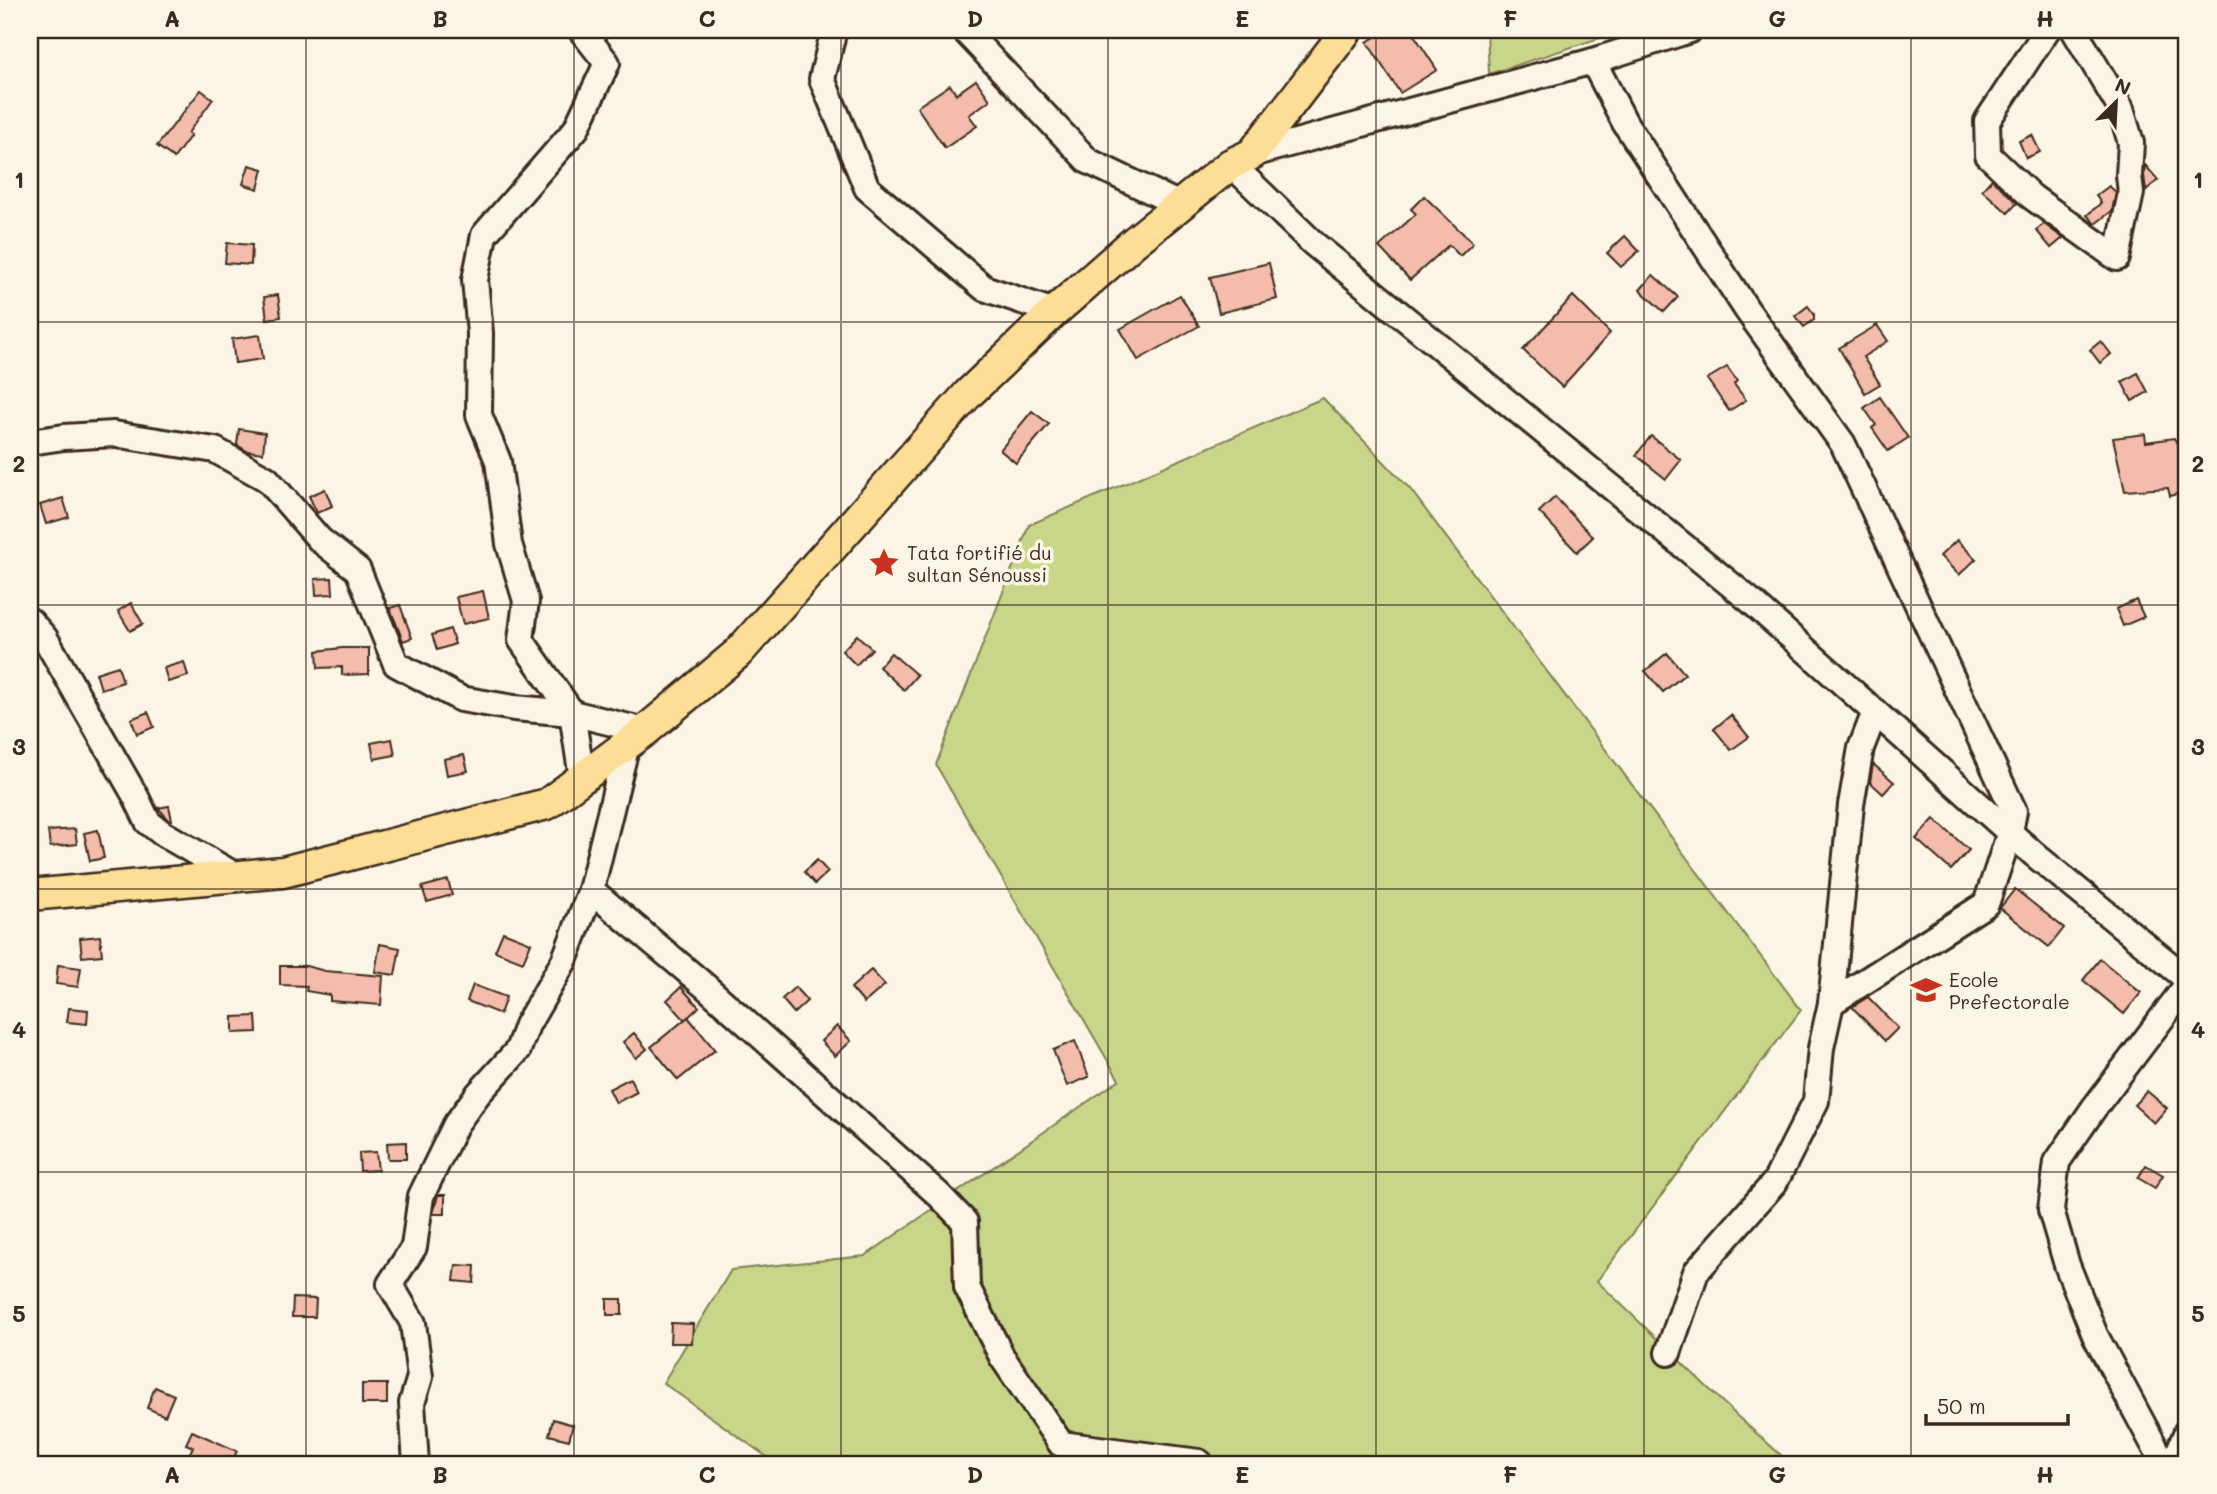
<svg xmlns="http://www.w3.org/2000/svg" width="2217" height="1494" font-family="Mali,sans-serif">
<style>
.green{fill:#c8d68a;stroke:#828054;stroke-width:2}
.building{fill:#f4bcaa;stroke:#3b2a1e;stroke-width:2}
.lines{fill:none;stroke-linecap:round;stroke-linejoin:round}
.minor-casing{stroke:#3b2a1e;stroke-width:30}
.major-casing{stroke:#3b2a1e;stroke-width:35}
.minor{stroke:#fcf5e5;stroke-width:24}
.major{stroke:#fdde96;stroke-width:30}
.grid{fill:none;stroke:#3b2a1e;stroke-width:2;stroke-opacity:0.55}
.labels{text-anchor:middle;dominant-baseline:central;stroke-width:7;stroke-linejoin:round;paint-order:stroke}
.poi-label{font-size:19px;fill:#3b2a1e;stroke:#fcf5e5;text-anchor:start}
.neatline{fill:none;stroke:#3b2a1e;stroke-width:2.5}
.grid-label{font-size:23px;text-anchor:middle;font-weight:bold;fill:#3b2a1e}
</style>
<rect width="100%" height="100%" fill="#fcf5e5"/>
<filter id="ink" filterUnits="userSpaceOnUse"><feTurbulence type="fractalNoise" baseFrequency=".0143" numOctaves="2"/><feDisplacementMap in="SourceGraphic" scale="14" xChannelSelector="R" yChannelSelector="G"/><feConvolveMatrix kernelMatrix="1 2 1 2 8 2 1 2 1" color-interpolation-filters="sRGB"/></filter>
<g filter="url(#ink)">
<!-- green -->
<g class="green">
<path d="M1487 30H1624L1489 74Z"/>
<path d="M1323 398 1410 489 1801 1010 1597 1281 1737 1416 1791 1464H777L663 1383 731 1270 865 1256 1119 1080 936 765 1029 525Z"/>
</g>
<!-- building -->
<g class="building">
<path d="M1386 30H1411L1437 70 1400 93 1367 42Z"/>
<path d="M976 80 990 100 969 115 977 126 945 148 917 107 950 85 956 94Z"/>
<path d="M201 90 213 99 188 133 191 135 174 158 157 146Z"/>
<path d="M2032 135 2040 152 2026 158 2019 141Z"/>
<path d="M249 165 263 169 258 189 243 184Z"/>
<path d="M2145 165 2158 180 2146 191 2144 175Z"/>
<path d="M1992 179 2017 203 2008 213 1982 190Z"/>
<path d="M2109 186 2116 192 2112 211 2095 224 2087 215 2101 203 2096 196Z"/>
<path d="M1424 196 1473 243 1460 256 1449 245 1410 280 1379 247 1416 214 1411 209Z"/>
<path d="M2044 224 2063 238 2051 248 2036 230Z"/>
<path d="M1625 236 1639 251 1621 267 1607 253Z"/>
<path d="M227 243 252 245 251 265 225 263Z"/>
<path d="M1269 263 1277 299 1219 313 1210 277Z"/>
<path d="M1653 275 1678 297 1664 312 1640 290Z"/>
<path d="M278 295 281 317 267 319 264 297Z"/>
<path d="M1180 295 1199 326 1138 360 1120 329Z"/>
<path d="M1573 296 1610 333 1562 387 1523 350Z"/>
<path d="M1808 306 1814 314V320L1804 327 1795 316Z"/>
<path d="M1877 325 1888 341 1863 357 1880 384 1865 393 1839 348Z"/>
<path d="M260 335 263 359 235 363 232 339Z"/>
<path d="M2101 341 2111 354 2100 363 2090 350Z"/>
<path d="M1727 367 1737 381 1734 384 1746 400 1729 411 1707 379Z"/>
<path d="M2138 373 2148 392 2132 401 2122 382Z"/>
<path d="M1880 397 1908 438 1888 451 1872 428 1876 425 1864 408Z"/>
<path d="M1032 411 1049 424 1016 463 1000 450Z"/>
<path d="M239 429 265 433 263 453 247 451 237 445Z"/>
<path d="M2145 434 2146 442 2174 438 2187 461V491L2170 496 2168 488 2125 491 2113 438Z"/>
<path d="M1651 436 1681 460 1666 479 1636 455Z"/>
<path d="M325 489 332 506 317 513 309 496Z"/>
<path d="M1555 497 1593 537 1577 552 1539 512Z"/>
<path d="M63 498 69 517 46 524 40 505Z"/>
<path d="M1957 540 1976 559 1959 575 1940 556Z"/>
<path d="M332 578 333 594 316 595 315 579Z"/>
<path d="M483 591 489 618 463 624 456 597Z"/>
<path d="M2136 600 2144 617 2123 626 2116 609Z"/>
<path d="M131 603 143 624 130 631 118 611Z"/>
<path d="M400 605 412 638 403 641 390 608Z"/>
<path d="M450 629 455 644 437 650 432 635Z"/>
<path d="M857 635 872 649 856 665 842 651Z"/>
<path d="M342 648H369V674L342 675V667L318 668 317 651Z"/>
<path d="M891 653 917 675 904 690 879 667Z"/>
<path d="M1667 653 1685 674 1663 692 1645 671Z"/>
<path d="M184 662 188 676 168 682 164 668Z"/>
<path d="M118 666 123 682 101 689 96 673Z"/>
<path d="M148 712 154 727 137 734 131 719Z"/>
<path d="M1731 715 1749 737 1731 750 1714 729Z"/>
<path d="M392 739 395 755 374 759 371 743Z"/>
<path d="M464 755 468 771 447 775 444 759Z"/>
<path d="M1873 764 1894 782 1883 794 1870 782Z"/>
<path d="M169 806 172 820 170 821 158 808Z"/>
<path d="M1934 819 1969 850 1951 870 1916 839Z"/>
<path d="M75 829 77 844 50 847 48 831Z"/>
<path d="M98 830 104 858 90 861 84 833Z"/>
<path d="M817 860 828 872 815 884 804 872Z"/>
<path d="M448 880 452 895 427 902 422 887Z"/>
<path d="M2015 889 2064 928 2049 947 2000 908Z"/>
<path d="M503 932 531 943 523 962 495 951Z"/>
<path d="M100 936 102 955 82 957 80 938Z"/>
<path d="M380 944 400 948 395 975 375 972Z"/>
<path d="M2100 959 2141 993 2124 1014 2083 980Z"/>
<path d="M58 965 81 968 78 987 56 984Z"/>
<path d="M280 966H306L325 971 383 976 381 1005 330 1001V995L306 991 307 986 280 985Z"/>
<path d="M871 970 885 985 864 1003 851 988Z"/>
<path d="M473 985 506 997 500 1014 467 1001Z"/>
<path d="M681 987 699 1007 685 1020 667 1000Z"/>
<path d="M795 987 807 1001 794 1013 782 999Z"/>
<path d="M1868 997 1898 1028 1885 1041 1852 1007Z"/>
<path d="M69 1008 88 1010 87 1024 67 1022Z"/>
<path d="M256 1016 257 1032 233 1033V1017Z"/>
<path d="M688 1017 715 1050 678 1080 651 1047Z"/>
<path d="M837 1026 851 1041 835 1056 821 1041Z"/>
<path d="M634 1033 647 1049 636 1058 623 1042Z"/>
<path d="M1075 1041 1089 1077 1067 1086 1053 1050Z"/>
<path d="M630 1078 637 1092 616 1103 609 1089Z"/>
<path d="M2147 1091 2167 1108 2154 1123 2134 1105Z"/>
<path d="M406 1142V1159H388L387 1143Z"/>
<path d="M376 1152 378 1170 360 1171 359 1153Z"/>
<path d="M2146 1165 2163 1175 2155 1188 2138 1178Z"/>
<path d="M438 1195H445V1214H433Z"/>
<path d="M456 1265 475 1266 474 1283 454 1281Z"/>
<path d="M293 1298 316 1299 315 1317H292Z"/>
<rect x="607" y="1299" width="15" height="16"/>
<path d="M671 1323 693 1324 692 1343H670Z"/>
<rect x="362" y="1384" width="25" height="20"/>
<path d="M155 1387 174 1395 165 1416 147 1408Z"/>
<path d="M553 1419 573 1425 569 1440 549 1435Z"/>
<path d="M192 1431 237 1451 231 1464H184L193 1447 186 1444Z"/>
</g>
<g class="lines">
<!-- minor casing -->
<g class="minor-casing">
<g id="minor">
<path d="M581 30 607 63 576 129 484 235 475 280 480 333 479 415 498 461 509 544 526 601 521 640 572 713 645 731"/>
<path d="M834 30 822 79 867 188 984 288 1054 312"/>
<path d="M964 30 1088 161 1180 205"/>
<path d="M2047 30 1987 121 1988 155 2032 197 2117 258 2131 193 2129 175 2131 143 2121 109 2074 30"/>
<path d="M1593 61 1625 123 1747 310 1843 444 2014 811 2010 832 1986 904 1831 1003 1821 1048 1816 1101 1775 1182 1696 1272 1668 1353"/>
<path d="M1252 154 1593 61 1690 30"/>
<path d="M1231 164 1314 244 1752 602 2035 855 2187 979"/>
<path d="M30 442 64 437 114 434 215 450 267 479 320 540 358 570 396 664 461 699 514 708 572 713 582 778"/>
<path d="M30 621 45 638 136 797 148 822 162 833 236 876"/>
<path d="M591 890 705 986 939 1195 965 1222 967 1287 1002 1357 1061 1444 1199 1462 1201 1464"/>
<path d="M1831 1003 1851 805 1861 748 1875 712"/>
<path d="M416 1464 412 1403 420 1377 413 1323 390 1284 414 1247 421 1196 456 1124 478 1094 518 1050 527 1025 564 961 591 890 627 744"/>
<path d="M2164 1464 2095 1335 2067 1265 2051 1210 2057 1162 2094 1108 2187 985"/>
<path d="M2174 1464 2187 1431"/>
</g>
</g>
<!-- major casing -->
<g class="major-casing">
<path id="major" d="M30 895 283 872 547 804 645 731 738 653 968 394 1054 312 1134 242 1231 164 1252 154 1347 30"/>
</g>
<!-- minor -->
<use href="#minor" class="minor"/>
<!-- major -->
<use href="#major" class="major"/>
</g>
</g>
<!-- grid -->
<path class="grid" d="M306 30V1464M574 30V1464M841 30V1464M1108 30V1464M1376 30V1464M1644 30V1464M1911 30V1464M30 322H2187M30 605H2187M30 889H2187M30 1172H2187"/>
<!-- icons -->
<defs>
<g id="sight-bare" transform="scale(2.415)"><path d="M0-6L1.8-2.2L6-1.7L2.9 1.2L3.7 5.4L0 3.3L-3.7 5.4L-2.9 1.2L-6-1.7L-1.8-2.2Z" fill="#c8321e" stroke="#fcf5e5" stroke-width="2.5" paint-order="stroke"/></g>
<g id="school-bare" transform="scale(2.415)"><path d="M0-5L7-2L0 1L-7-2ZM-4 1L0 2.5L4 1V4Q0 6-4 4Z" fill="#c8321e" stroke="#fcf5e5" stroke-width="2.5" paint-order="stroke"/></g>
</defs>
<g fill-rule="evenodd">
<use href="#sight-bare" x="884" y="563"/>
<use href="#school-bare" x="1926" y="990"/>
</g>
<g class="labels">
<!-- poi labels -->
<g class="poi-label">
<text x="907" y="552">Tata fortifié du<tspan x="907" dy="22">sultan Sénoussi</tspan></text>
<text x="1949" y="979">Ecole<tspan x="1949" dy="22">Prefectorale</tspan></text>
</g>
</g>
<!-- margin -->
<rect width="2217" height="1494" fill="none" stroke="#fcf5e5" stroke-width="77"/>
<!-- north arrow -->
<g transform="translate(2116 102) rotate(24)" stroke="#fcf5e5" stroke-width="5" paint-order="stroke">
<path d="M0-5L12 26L0 18L-12 26Z" fill="#3b2a1e"/>
<text y="-10" font-size="19" font-weight="bold" text-anchor="middle" fill="#3b2a1e">N</text>
</g>
<!-- scale -->
<path d="M1926 1414v10h142v-10" fill="none" stroke="#3b2a1e" stroke-width="3.5"/>
<text x="1937" y="1414" font-size="21" fill="#3b2a1e" stroke="#fcf5e5" stroke-width="5" paint-order="stroke">50 m</text>
<rect x="38" y="38" width="2140" height="1418" class="neatline"/>
<g class="grid-label">
<text x="172" y="27">A</text>
<text x="440" y="27">B</text>
<text x="707" y="27">C</text>
<text x="975" y="27">D</text>
<text x="1242" y="27">E</text>
<text x="1510" y="27">F</text>
<text x="1777" y="27">G</text>
<text x="2045" y="27">H</text>
<text x="19" y="188">1</text>
<text x="2198" y="188">1</text>
<text x="19" y="472">2</text>
<text x="2198" y="472">2</text>
<text x="19" y="755">3</text>
<text x="2198" y="755">3</text>
<text x="19" y="1038">4</text>
<text x="2198" y="1038">4</text>
<text x="19" y="1322">5</text>
<text x="2198" y="1322">5</text>
<text x="172" y="1483">A</text>
<text x="440" y="1483">B</text>
<text x="707" y="1483">C</text>
<text x="975" y="1483">D</text>
<text x="1242" y="1483">E</text>
<text x="1510" y="1483">F</text>
<text x="1777" y="1483">G</text>
<text x="2045" y="1483">H</text>
</g>
</svg>
